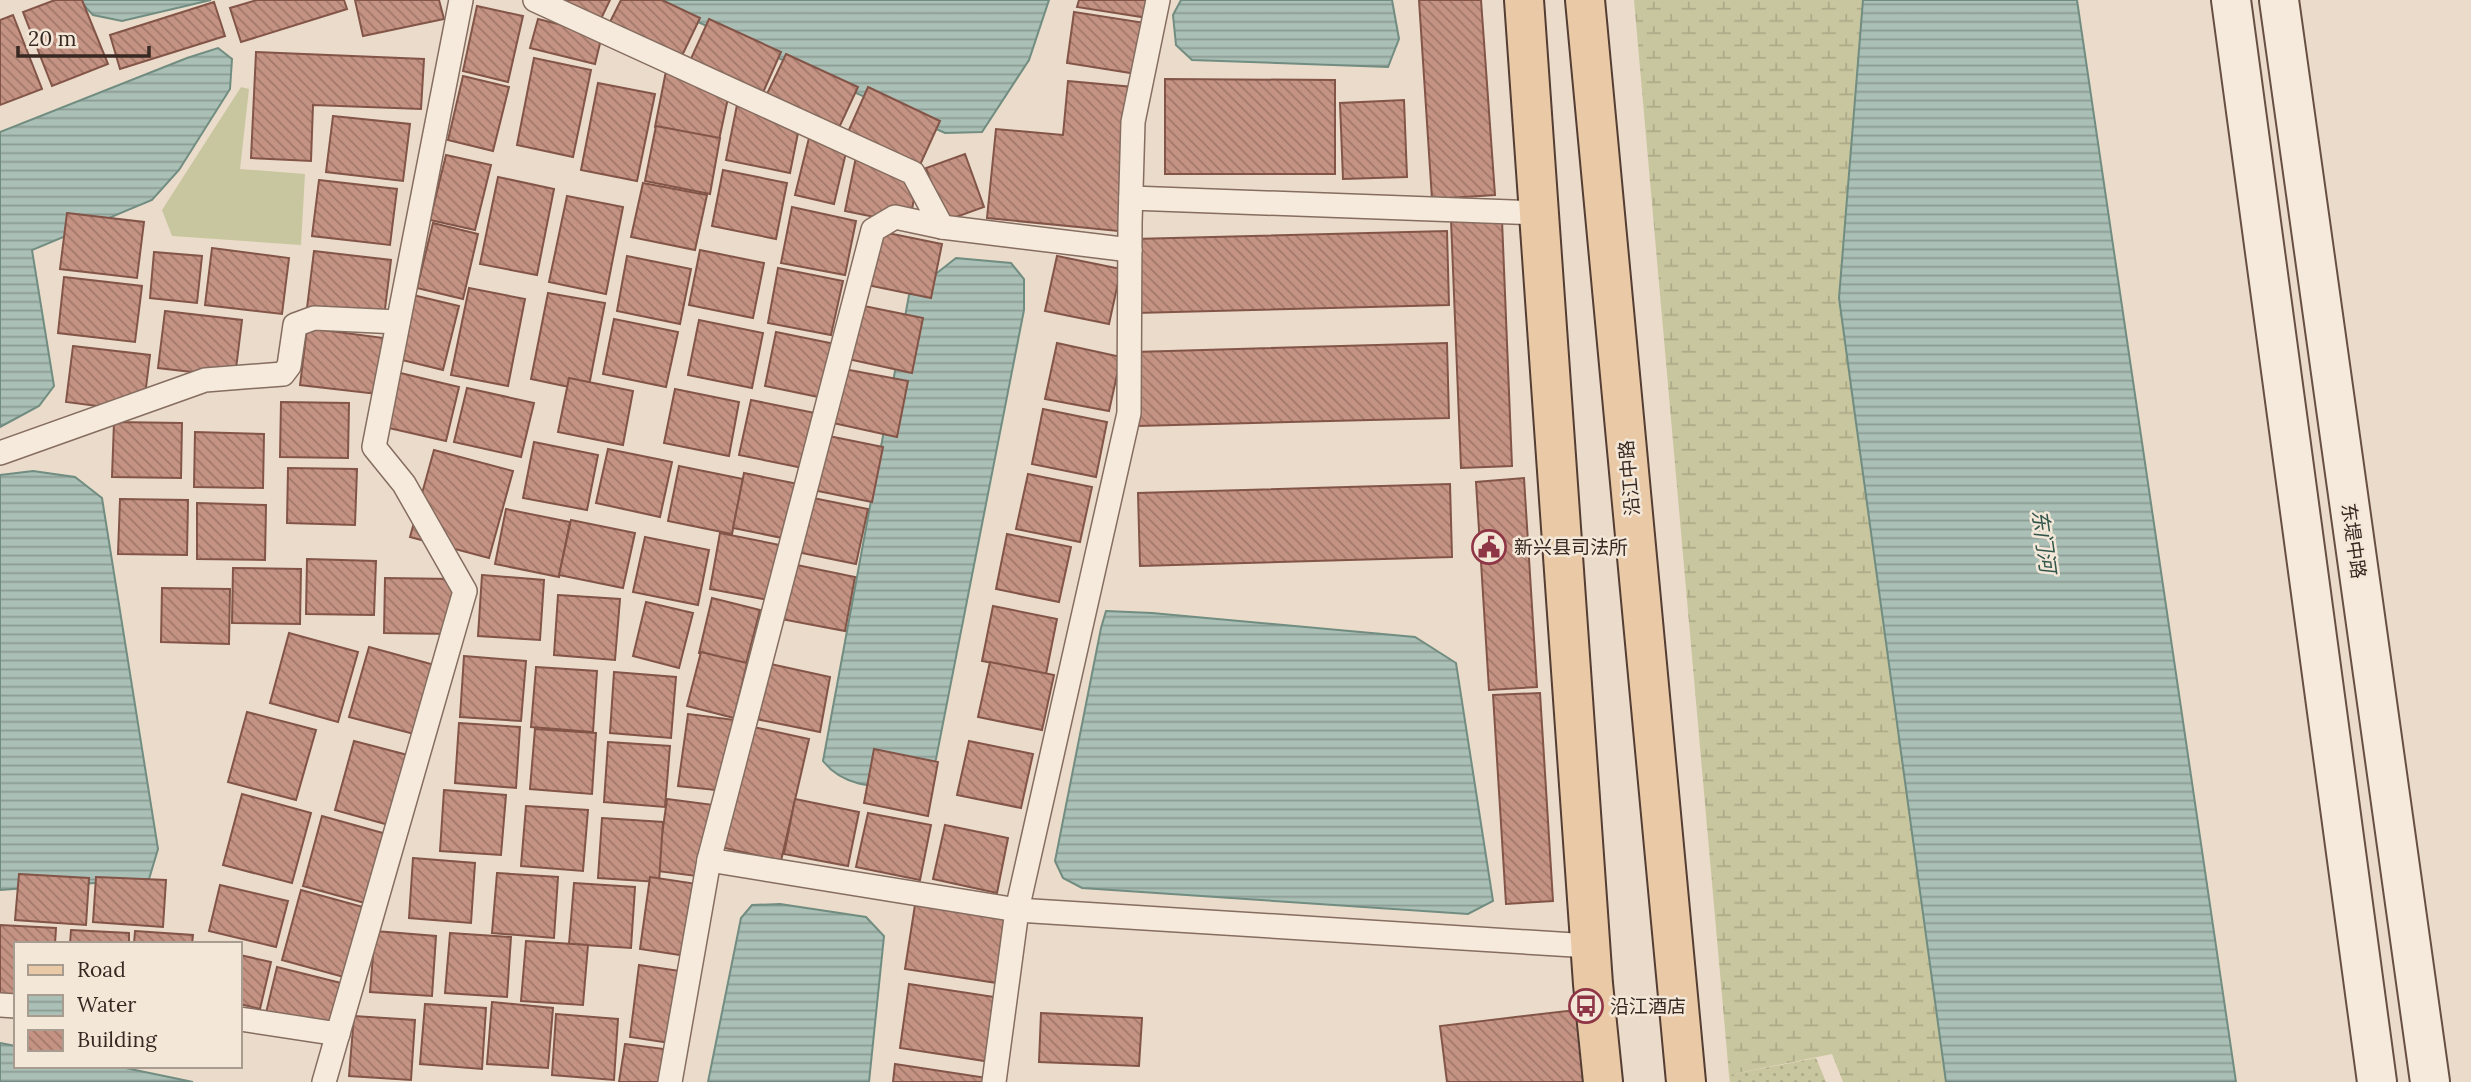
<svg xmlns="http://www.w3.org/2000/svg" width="2471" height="1082" font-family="Lora,'Noto Sans SC',serif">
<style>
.grass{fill:#c8c69e}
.wetland{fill:url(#wetland-marsh)}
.park{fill:url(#park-dots)}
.water{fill:url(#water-rules);stroke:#718d81;stroke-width:2}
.building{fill:url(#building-back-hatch);stroke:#825548;stroke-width:2}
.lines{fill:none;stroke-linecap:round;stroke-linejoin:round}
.lane-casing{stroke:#856d60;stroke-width:26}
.secondary-casing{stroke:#674f43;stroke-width:42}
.primary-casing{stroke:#543d33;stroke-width:42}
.lane{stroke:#f6eadc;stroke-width:23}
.secondary{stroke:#f6eadc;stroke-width:38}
.primary{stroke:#e9c9a6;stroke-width:38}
.labels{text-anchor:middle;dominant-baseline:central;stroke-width:5;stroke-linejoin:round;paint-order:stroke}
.street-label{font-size:19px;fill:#372822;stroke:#f3e7d8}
.poi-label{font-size:19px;fill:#372822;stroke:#f3e7d8;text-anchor:start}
.water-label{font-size:21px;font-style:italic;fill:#33564d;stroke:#f3e7d8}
</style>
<defs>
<pattern id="wetland-marsh" width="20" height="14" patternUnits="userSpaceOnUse" patternTransform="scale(1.75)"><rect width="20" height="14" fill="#c8c69e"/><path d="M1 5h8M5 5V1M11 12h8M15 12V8" fill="none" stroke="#acaa88"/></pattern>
<pattern id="park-dots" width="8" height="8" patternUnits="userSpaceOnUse" patternTransform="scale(1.75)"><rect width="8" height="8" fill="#c8c69e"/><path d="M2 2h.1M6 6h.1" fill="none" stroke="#acaa88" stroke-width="1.8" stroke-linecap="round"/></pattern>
<pattern id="water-rules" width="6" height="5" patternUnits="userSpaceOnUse" patternTransform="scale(1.75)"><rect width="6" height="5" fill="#aabfb5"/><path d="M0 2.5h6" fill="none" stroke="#8b9b93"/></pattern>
<pattern id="building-back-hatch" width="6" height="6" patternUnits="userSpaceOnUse" patternTransform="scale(1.75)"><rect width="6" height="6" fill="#c59383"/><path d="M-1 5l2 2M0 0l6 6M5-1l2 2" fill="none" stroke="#a1786b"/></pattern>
</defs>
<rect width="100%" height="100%" fill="#ebdbca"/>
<!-- grass -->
<path class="grass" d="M241 87 249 89 240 169 305 174 301 245 172 236 162 210Z"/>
<!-- wetland -->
<path class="wetland" d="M1634 0H1863L1839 298 1946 1082H1843L1832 1054 1729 1075Z"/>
<!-- park -->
<path class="park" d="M1816 1058 1826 1082H1730L1729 1075Z"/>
<!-- water -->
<g class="water">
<path d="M79 0H211L122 21 93 15Z"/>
<path d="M649 0H1049L1029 60 982 132 945 133Z"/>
<path d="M1181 0H1392L1399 39 1388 67 1192 60 1176 45 1173 15Z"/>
<path d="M1863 0H2077L2236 1082H1946L1839 298Z"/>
<path d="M218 48 232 59 230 89 179 170 152 200 32 250 54 386 39 406 0 427V132L187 58Z"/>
<path d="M956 258 1011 263 1024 279V310L936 759 924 789C888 786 847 792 823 761L909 295Z"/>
<path d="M33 471 75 477 102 498 158 849 149 879 0 890V475Z"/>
<path d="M1106 611 1152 613 1415 637 1456 663 1493 901 1468 914 1082 888 1063 878 1055 861 1101 628Z"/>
<path d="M780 904 866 917 884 936 869 1082H708L741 918 752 905Z"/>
<path d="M0 1043 16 1046V1066H116L193 1082H0Z"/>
</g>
<!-- building -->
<g class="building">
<path d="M55 0H82L108 64 52 86 23 12Z"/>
<path d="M257 0H344L347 9 241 42 230 8Z"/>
<path d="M355 0H439L444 19 363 36Z"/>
<path d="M548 0H610L599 23Z"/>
<path d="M621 0H662L700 18 679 62 607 28Z"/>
<path d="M1079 0H1150L1148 18 1077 7Z"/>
<path d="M1419 0H1481L1495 195 1432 199Z"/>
<path d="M214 2 225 36 120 69 110 35Z"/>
<path d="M477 6 523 16 508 82 463 71Z"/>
<path d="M1074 12 1145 23 1137 74 1067 63Z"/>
<path d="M13 15 42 89 0 105V20Z"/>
<path d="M538 19 602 35 595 64 530 48Z"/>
<path d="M709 19 781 52 761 97 689 63Z"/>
<path d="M256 52 424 59 421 109 313 105 311 161 251 158Z"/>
<path d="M786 54 858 87 837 132 765 98Z"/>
<path d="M534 58 591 70 573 157 517 145Z"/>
<path d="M666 71 731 84 719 140 655 127Z"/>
<path d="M463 76 509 87 493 151 448 140Z"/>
<path d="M1165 79 1335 80V174H1165Z"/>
<path d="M1068 81 1133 87 1118 231 987 218 996 129 1063 135Z"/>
<path d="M598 83 655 94 637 181 581 170Z"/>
<path d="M868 87 940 121 920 165 848 132Z"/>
<path d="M1404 100 1407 177 1343 179 1340 103Z"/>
<path d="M737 105 801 118 790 173 726 160Z"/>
<path d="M333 116 410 124 403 181 326 172Z"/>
<path d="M656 126 720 138 710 194 645 181Z"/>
<path d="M809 138 847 148 834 204 795 195Z"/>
<path d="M965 154 984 207 945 221 926 168Z"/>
<path d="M446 155 491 165 475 230 430 220Z"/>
<path d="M856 157 920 169 909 224 845 211Z"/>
<path d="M723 170 787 183 776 239 712 226Z"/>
<path d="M498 177 554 189 537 275 480 264Z"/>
<path d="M319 180 397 189 390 245 312 236Z"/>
<path d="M643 183 707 195 695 250 631 237Z"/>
<path d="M567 196 623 207 606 294 549 282Z"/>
<path d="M792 207 856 221 845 275 781 263Z"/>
<path d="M67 213 144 222 137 278 60 269Z"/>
<path d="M1451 220H1502L1512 466 1461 468Z"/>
<path d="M433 223 478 234 463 299 417 288Z"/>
<path d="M878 231 942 244 931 298 867 285Z"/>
<path d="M1447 231 1449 305 1136 313 1134 239Z"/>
<path d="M212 248 289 258 282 314 205 305Z"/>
<path d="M700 250 764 263 753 318 689 305Z"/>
<path d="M314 251 391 260 384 317 307 308Z"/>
<path d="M154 252 202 256 197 303 150 298Z"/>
<path d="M627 256 691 269 680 324 617 311Z"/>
<path d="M1057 256 1121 269 1109 324 1045 311Z"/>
<path d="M778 268 843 281 831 335 768 323Z"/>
<path d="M64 277 142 286 135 342 58 333Z"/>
<path d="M469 288 525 299 508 386 451 375Z"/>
<path d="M548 293 605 303 588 391 531 379Z"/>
<path d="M413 295 459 306 443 370 398 359Z"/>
<path d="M859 305 923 318 912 373 848 359Z"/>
<path d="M165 311 242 320 235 377 158 368Z"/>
<path d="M614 319 678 332 666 387 603 374Z"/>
<path d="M699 320 763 333 752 388 688 375Z"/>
<path d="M307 328 384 338 377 394 300 385Z"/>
<path d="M776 332 840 345 828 399 765 386Z"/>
<path d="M1057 343 1121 357 1109 411 1045 399Z"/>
<path d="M1447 343 1449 418 1137 426 1135 352Z"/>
<path d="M73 346 150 355 143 412 66 402Z"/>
<path d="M844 369 908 381 897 437 833 423Z"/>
<path d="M392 371 459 387 446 441 380 426Z"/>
<path d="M569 378 633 391 623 445 558 432Z"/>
<path d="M467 388 534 403 521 457 454 442Z"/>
<path d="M675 389 739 402 729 456 664 443Z"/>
<path d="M751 400 815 413 803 468 739 455Z"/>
<path d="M281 402 349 403 348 458 280 457Z"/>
<path d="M1043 409 1107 422 1096 477 1032 464Z"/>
<path d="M114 422 182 423 181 478 112 477Z"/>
<path d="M195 432 264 434 263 488 194 487Z"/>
<path d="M819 434 883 447 872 502 808 489Z"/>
<path d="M534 442 598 455 587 510 523 498Z"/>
<path d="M608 449 672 462 660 517 596 503Z"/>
<path d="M434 450 513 471 489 558 410 537Z"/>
<path d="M679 466 743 479 732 534 668 521Z"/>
<path d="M288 468 357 469 355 525 287 523Z"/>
<path d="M744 473 808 486 797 541 733 528Z"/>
<path d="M1028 474 1092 487 1080 542 1016 529Z"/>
<path d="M1524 478 1537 687 1489 690 1476 482Z"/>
<path d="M1450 484 1452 557 1140 566 1138 493Z"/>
<path d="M803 496 868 509 856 564 792 551Z"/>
<path d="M120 499 188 500 187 555 118 554Z"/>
<path d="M197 503 266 505 265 560 197 559Z"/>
<path d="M506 509 570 522 559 577 495 564Z"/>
<path d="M571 520 635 533 623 588 559 575Z"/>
<path d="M720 533 785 546 774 601 710 589Z"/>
<path d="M1007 534 1071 547 1059 602 996 589Z"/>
<path d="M645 537 709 550 698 605 633 592Z"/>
<path d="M307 559 376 561 374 615 306 614Z"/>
<path d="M792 564 855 577 845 631 781 619Z"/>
<path d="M233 568 301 569 300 624 232 623Z"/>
<path d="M482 575 544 580 540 640 478 636Z"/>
<path d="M385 578 453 579V634L384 633Z"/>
<path d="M162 588 230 589 229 644 161 642Z"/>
<path d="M558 595 620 599 615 660 554 655Z"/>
<path d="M712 598 760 610 746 664 699 653Z"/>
<path d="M646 602 693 613 679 668 633 656Z"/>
<path d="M993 606 1057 619 1046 674 982 661Z"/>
<path d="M289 633 358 652 338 722 270 703Z"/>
<path d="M369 647 438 666 418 735 349 717Z"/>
<path d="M701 652 747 663 734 718 687 706Z"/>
<path d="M464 656 526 661 521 721 460 717Z"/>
<path d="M990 662 1054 675 1042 730 978 717Z"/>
<path d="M766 663 830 677 820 732 756 719Z"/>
<path d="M536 667 597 671 593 732 531 727Z"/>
<path d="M614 672 676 677 671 738 610 733Z"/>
<path d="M1540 693 1553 901 1506 904 1493 695Z"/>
<path d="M247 712 316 730 296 800 228 782Z"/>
<path d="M688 714 735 720 725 791 678 786Z"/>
<path d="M459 723 520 727 516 788 455 783Z"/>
<path d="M749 726 809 739 781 861 721 847Z"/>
<path d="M535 729 596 733 592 794 530 789Z"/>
<path d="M354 741 423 759 403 829 335 810Z"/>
<path d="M969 741 1033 754 1021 808 957 795Z"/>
<path d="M608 742 670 746 665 807 604 802Z"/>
<path d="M874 749 938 762 928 816 864 803Z"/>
<path d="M444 790 506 795 501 855 440 851Z"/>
<path d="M242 794 311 813 292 883 223 865Z"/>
<path d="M667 799 714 805 704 877 657 871Z"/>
<path d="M795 799 859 812 848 866 784 854Z"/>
<path d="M526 806 588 810 583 871 521 866Z"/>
<path d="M868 813 931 825 920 880 856 867Z"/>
<path d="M322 816 390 835 372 905 303 886Z"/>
<path d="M602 818 663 822 659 882 598 878Z"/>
<path d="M945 825 1008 838 997 893 933 879Z"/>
<path d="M413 858 475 863 471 923 409 918Z"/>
<path d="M497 873 558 877 554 938 492 933Z"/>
<path d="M19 874 89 878 86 925 15 920Z"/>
<path d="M96 877 166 880 163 927 93 922Z"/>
<path d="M650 877 697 884 687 956 640 949Z"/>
<path d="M574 883 635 887 631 948 569 944Z"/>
<path d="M220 885 288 901 276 947 209 931Z"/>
<path d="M301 890 370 909 351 979 282 960Z"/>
<path d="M915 905 1007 919 997 983 905 969Z"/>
<path d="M0 925 56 928 55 944H16V997L0 996Z"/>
<path d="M71 930 129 933V944H70Z"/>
<path d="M135 931 193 935 192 944H134Z"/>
<path d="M375 931 436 936 432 996 370 992Z"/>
<path d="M450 933 511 937 507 997 445 993Z"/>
<path d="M526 941 588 945 583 1005 521 1001Z"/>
<path d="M240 955 271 962 260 1009 240 1004Z"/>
<path d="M639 965 687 972 677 1044 630 1037Z"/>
<path d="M277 967 345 984 333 1030 266 1013Z"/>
<path d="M909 984 1001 998 991 1062 900 1048Z"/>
<path d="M492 1002 553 1008 548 1068 487 1064Z"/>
<path d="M425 1004 486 1008 482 1069 420 1064Z"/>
<path d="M1584 1009 1594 1082H1447L1440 1026Z"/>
<path d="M1041 1013 1142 1018 1139 1066 1039 1062Z"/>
<path d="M556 1014 618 1019 614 1080 552 1075Z"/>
<path d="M354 1016 415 1020 411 1080 349 1076Z"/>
<path d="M625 1044 672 1050 667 1082H619Z"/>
<path d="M895 1064 987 1078 986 1082H893Z"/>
</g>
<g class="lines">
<!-- lane casing -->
<g class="lane-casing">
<g id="lane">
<path d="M535 0 913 173 942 227 1130 250"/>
<path d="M1131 198 1539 213"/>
<path d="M0 453 205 380 283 374 289 366 295 325 314 318 398 322"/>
<path d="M709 860 1017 910 1590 946"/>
<path d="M0 1005 16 1006"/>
<path d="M240 1019 338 1034"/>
<path d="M324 1082 465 591 404 484 374 447 461 0"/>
<path d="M670 1082 709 860 873 230 895 217 942 227"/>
<path d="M994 1082 1017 910 1129 413 1130 223 1133 122 1158 0"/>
</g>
</g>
<!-- secondary casing -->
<g class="secondary-casing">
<g id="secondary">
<path d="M2231 0 2377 1082"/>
<path d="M2279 0 2430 1082"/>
</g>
</g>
<!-- primary casing -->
<g class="primary-casing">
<g id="primary">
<path d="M1524 0 1593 984 1603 1082"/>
<path d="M1585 0 1686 1082"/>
</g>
</g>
<!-- lane -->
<use href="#lane" class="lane"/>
<!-- secondary -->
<use href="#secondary" class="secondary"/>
<!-- primary -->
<use href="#primary" class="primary"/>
</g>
<!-- icons -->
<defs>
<g id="civic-ring" transform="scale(1.75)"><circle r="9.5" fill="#f3e7d8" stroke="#8f3646" stroke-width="1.5"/><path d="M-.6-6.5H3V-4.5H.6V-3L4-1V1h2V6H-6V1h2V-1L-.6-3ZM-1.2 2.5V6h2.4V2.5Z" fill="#8f3646"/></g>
<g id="bus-ring" transform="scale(1.75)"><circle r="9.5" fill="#f3e7d8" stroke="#8f3646" stroke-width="1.5"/><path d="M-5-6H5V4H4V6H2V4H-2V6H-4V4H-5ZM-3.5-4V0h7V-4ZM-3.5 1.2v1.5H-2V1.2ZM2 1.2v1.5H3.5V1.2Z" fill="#8f3646"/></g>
</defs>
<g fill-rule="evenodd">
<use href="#civic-ring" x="1489" y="547"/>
<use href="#bus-ring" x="1586" y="1006"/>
</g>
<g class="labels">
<!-- street labels -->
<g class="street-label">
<text transform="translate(1629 478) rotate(-95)">沿江中路</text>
<text transform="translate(2354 541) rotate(82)">东堤中路</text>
</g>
<!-- poi labels -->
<g class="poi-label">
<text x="1514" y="547">新兴县司法所</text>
<text x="1610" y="1006">沿江酒店</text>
</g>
<!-- water labels -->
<g class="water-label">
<text transform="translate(2044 541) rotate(82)">东门河</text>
</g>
</g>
<!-- legend -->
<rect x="14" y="942" width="228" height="126" fill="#f3e7d8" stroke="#a89b8f" stroke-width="2"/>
<rect x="28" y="965" width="35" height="10" fill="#e9c9a6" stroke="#a89b8f" stroke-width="2"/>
<text x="77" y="977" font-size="21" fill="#372822">Road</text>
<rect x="28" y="995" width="35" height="21" fill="url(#water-rules)" stroke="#a89b8f" stroke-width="2"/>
<text x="77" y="1012" font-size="21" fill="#372822">Water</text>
<rect x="28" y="1030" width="35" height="21" fill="url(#building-back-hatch)" stroke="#a89b8f" stroke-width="2"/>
<text x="77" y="1047" font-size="21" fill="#372822">Building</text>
<!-- scale -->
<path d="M18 46v10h131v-10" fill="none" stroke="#372822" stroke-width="3.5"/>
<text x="28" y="46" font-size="21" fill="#372822" stroke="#f3e7d8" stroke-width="5" paint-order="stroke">20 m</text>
</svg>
